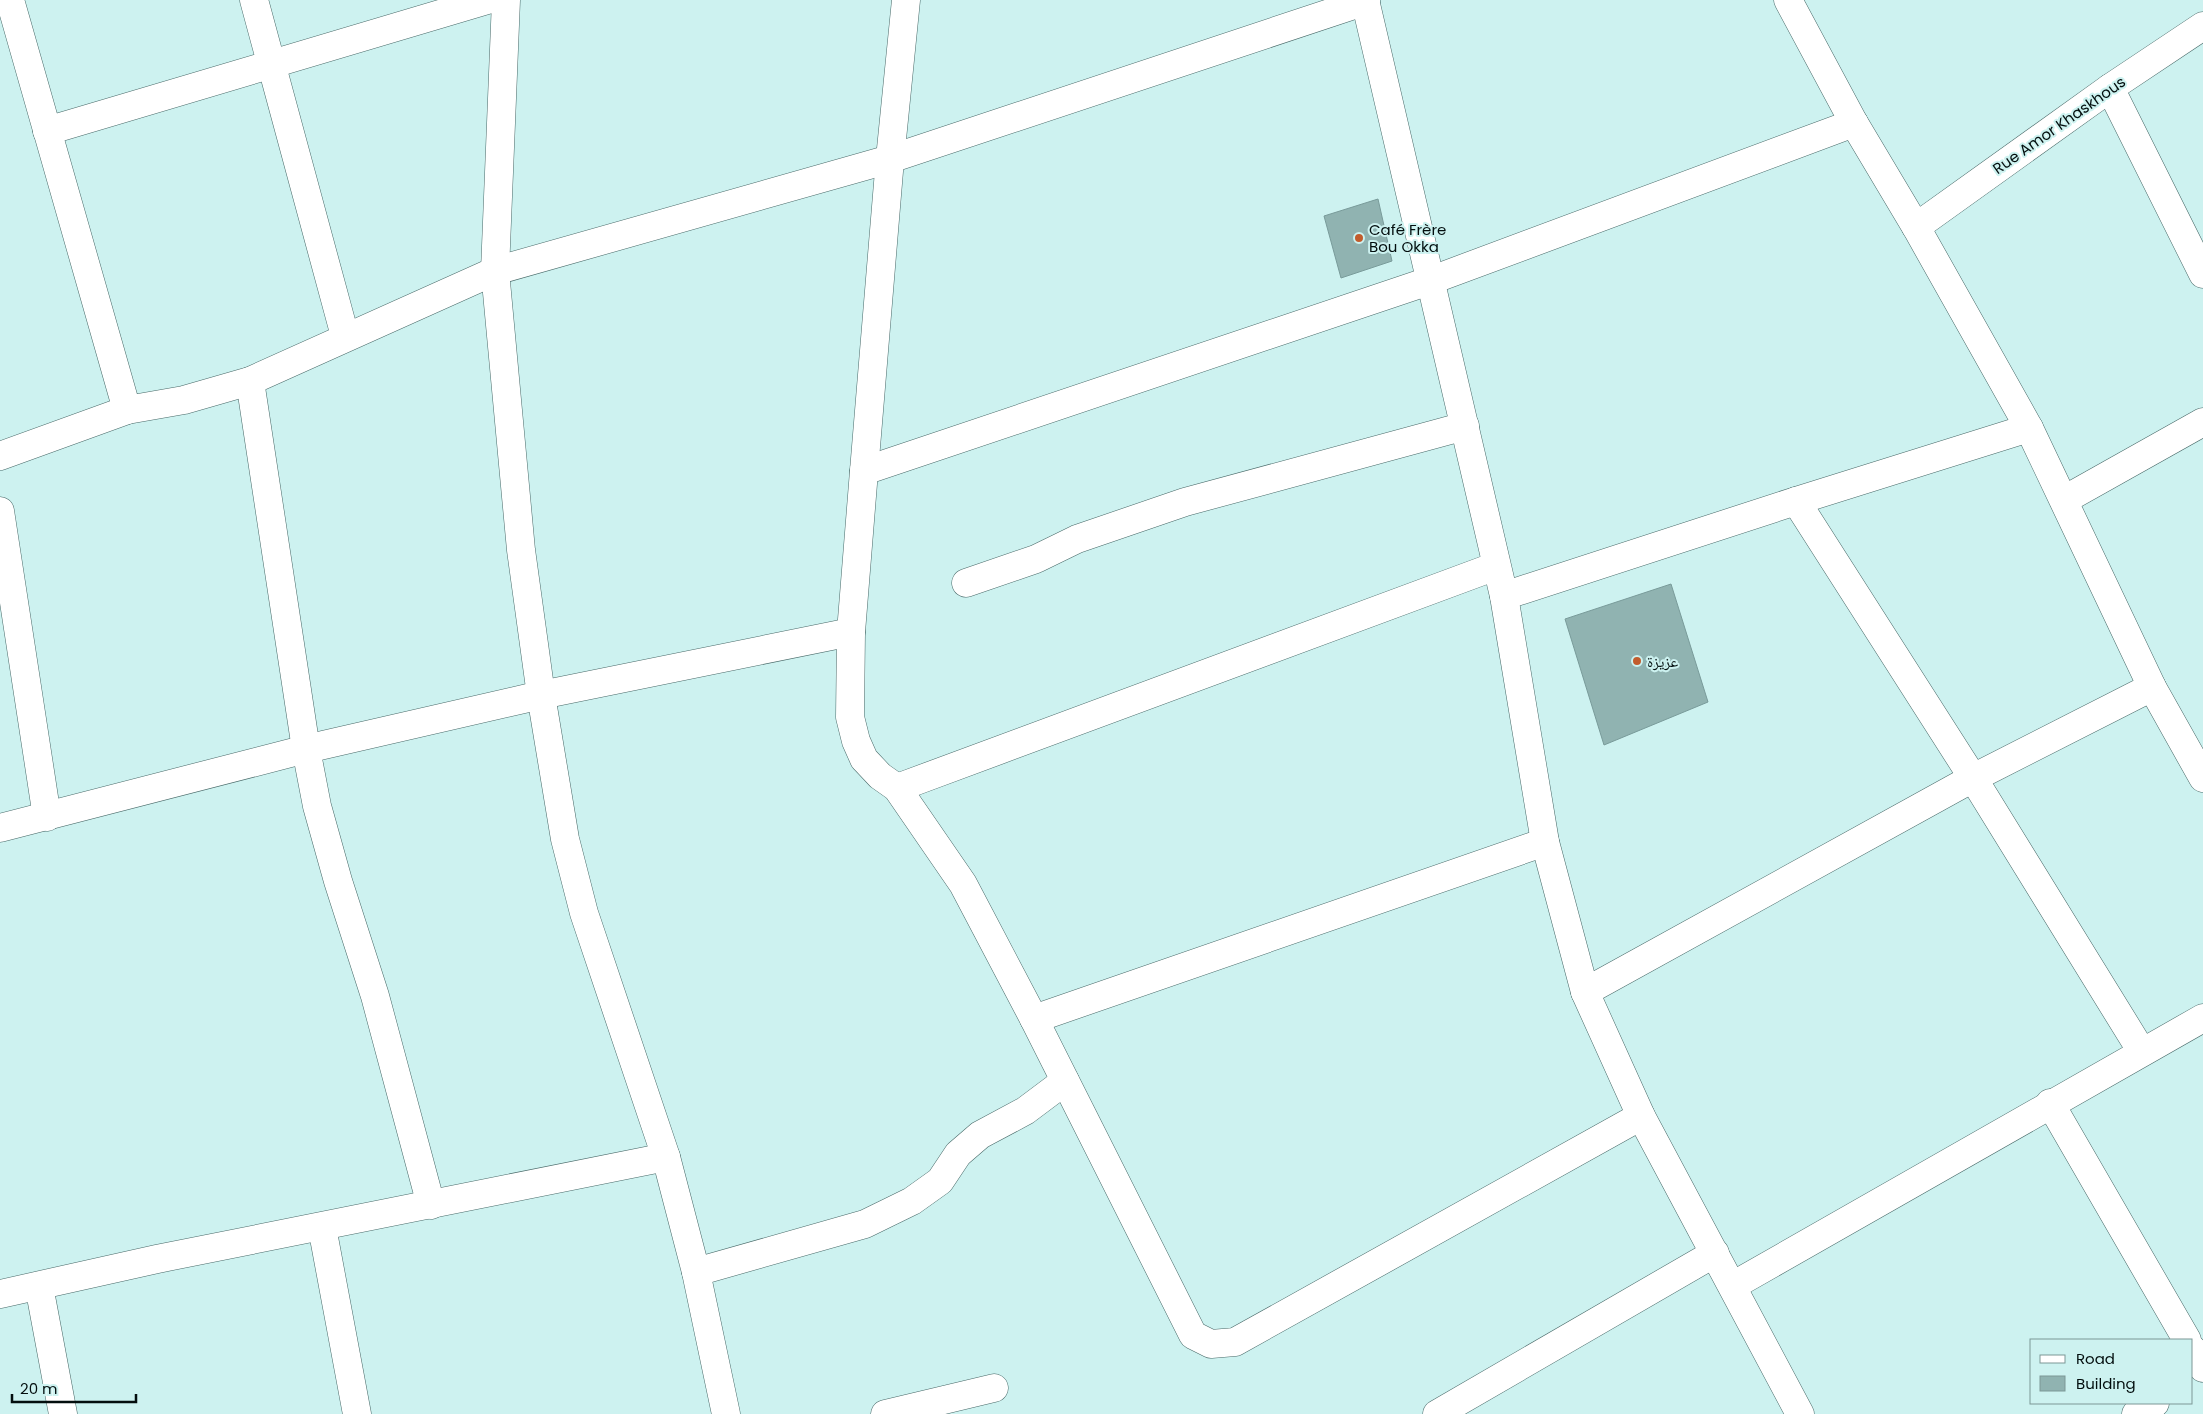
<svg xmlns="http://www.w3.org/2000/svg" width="2203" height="1414" font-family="Poppins,'Noto Naskh Arabic',sans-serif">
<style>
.building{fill:#90b3b1;stroke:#799b9a}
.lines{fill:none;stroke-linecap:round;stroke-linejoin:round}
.street-casing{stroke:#486968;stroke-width:29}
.street{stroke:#fff;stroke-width:28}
.poi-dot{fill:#c25c2d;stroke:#cdf2f0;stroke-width:2}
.labels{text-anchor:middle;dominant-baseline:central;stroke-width:4;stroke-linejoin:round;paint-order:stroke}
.street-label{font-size:15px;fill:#030e0e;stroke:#cdf2f0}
.poi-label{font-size:15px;fill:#030e0e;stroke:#cdf2f0;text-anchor:start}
</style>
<rect width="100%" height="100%" fill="#cdf2f0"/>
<!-- building -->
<g class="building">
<path d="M1378 199 1392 261 1341 278 1324 216Z"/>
<path d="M1671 584 1708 702 1604 745 1565 619Z"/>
</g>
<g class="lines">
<!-- street casing -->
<g class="street-casing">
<g id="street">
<path d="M10 0 127 410"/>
<path d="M254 0 345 336"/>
<path d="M506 0 495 271 521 550 541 695 565 839 584 913 666 1157 696 1272 726 1414"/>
<path d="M1365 0 1504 596 1545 842 1585 992 1641 1116 1800 1414"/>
<path d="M1788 0 1854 123 1916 227 2029 428 2152 687 2203 778"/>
<path d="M2110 88 2203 274"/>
<path d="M47 131 487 0"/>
<path d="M1916 227 2110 88 2203 26"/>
<path d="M250 381 306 749 317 806 338 881 375 996 431 1205"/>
<path d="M0 456 127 410 184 400 250 381 495 271 890 159 1366 1"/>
<path d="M864 471 890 159 906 0"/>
<path d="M2064 500 2203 422"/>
<path d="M1796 501 1973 778 2142 1052"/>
<path d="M0 511 47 817"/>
<path d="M966 583 1036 559 1077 539 1185 502 1465 426"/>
<path d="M1504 596 1796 501 2029 428"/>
<path d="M897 788 1496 566"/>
<path d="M0 828 306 749 541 695 851 632"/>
<path d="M1585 992 1973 778 2152 687"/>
<path d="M1034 1019 1545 842"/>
<path d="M2050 1103 2187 1340"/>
<path d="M1641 1116 1235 1342 1211 1344 1193 1335 1034 1019 963 884 897 788 880 776 864 759 856 741 850 717 851 632 864 471 1432 280 1854 123"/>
<path d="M322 1227 357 1414"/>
<path d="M696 1272 865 1224 912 1201 940 1181 958 1154 980 1135 1025 1111 1065 1081"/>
<path d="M1734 1285 2203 1018"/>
<path d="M39 1286 63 1414"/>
<path d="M0 1294 157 1259 666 1157"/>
<path d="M2192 1349 2203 1368"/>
<path d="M885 1414 994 1388"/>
<path d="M1437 1414 1715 1253"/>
<path d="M2136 1414 2155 1403"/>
</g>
</g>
<!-- street -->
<use href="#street" class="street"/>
</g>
<!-- markers -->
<g class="poi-dot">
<circle cx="1359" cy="238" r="5"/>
<circle cx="1637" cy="661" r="5"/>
</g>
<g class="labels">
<!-- street labels -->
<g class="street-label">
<text transform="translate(2059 125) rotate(-35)">Rue Amor Khaskhous</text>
</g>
<!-- poi labels -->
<g class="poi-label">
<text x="1369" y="229">Café Frère<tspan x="1369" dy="17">Bou Okka</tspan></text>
<text x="1647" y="661">عزيزة</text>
</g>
</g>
<!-- legend -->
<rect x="2030" y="1339" width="162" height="65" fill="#cdf2f0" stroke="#7c9796"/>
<rect x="2040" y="1355" width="25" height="8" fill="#ffffff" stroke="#7c9796"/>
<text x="2076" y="1364" font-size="15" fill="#030e0e">Road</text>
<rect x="2040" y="1376" width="25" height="15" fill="#90b3b1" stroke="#7c9796"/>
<text x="2076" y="1389" font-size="15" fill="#030e0e">Building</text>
<!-- scale -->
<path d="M12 1394v8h124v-8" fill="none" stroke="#030e0e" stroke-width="2.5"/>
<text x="20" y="1394" font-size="15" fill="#030e0e" stroke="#cdf2f0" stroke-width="4" paint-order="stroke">20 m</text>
</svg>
